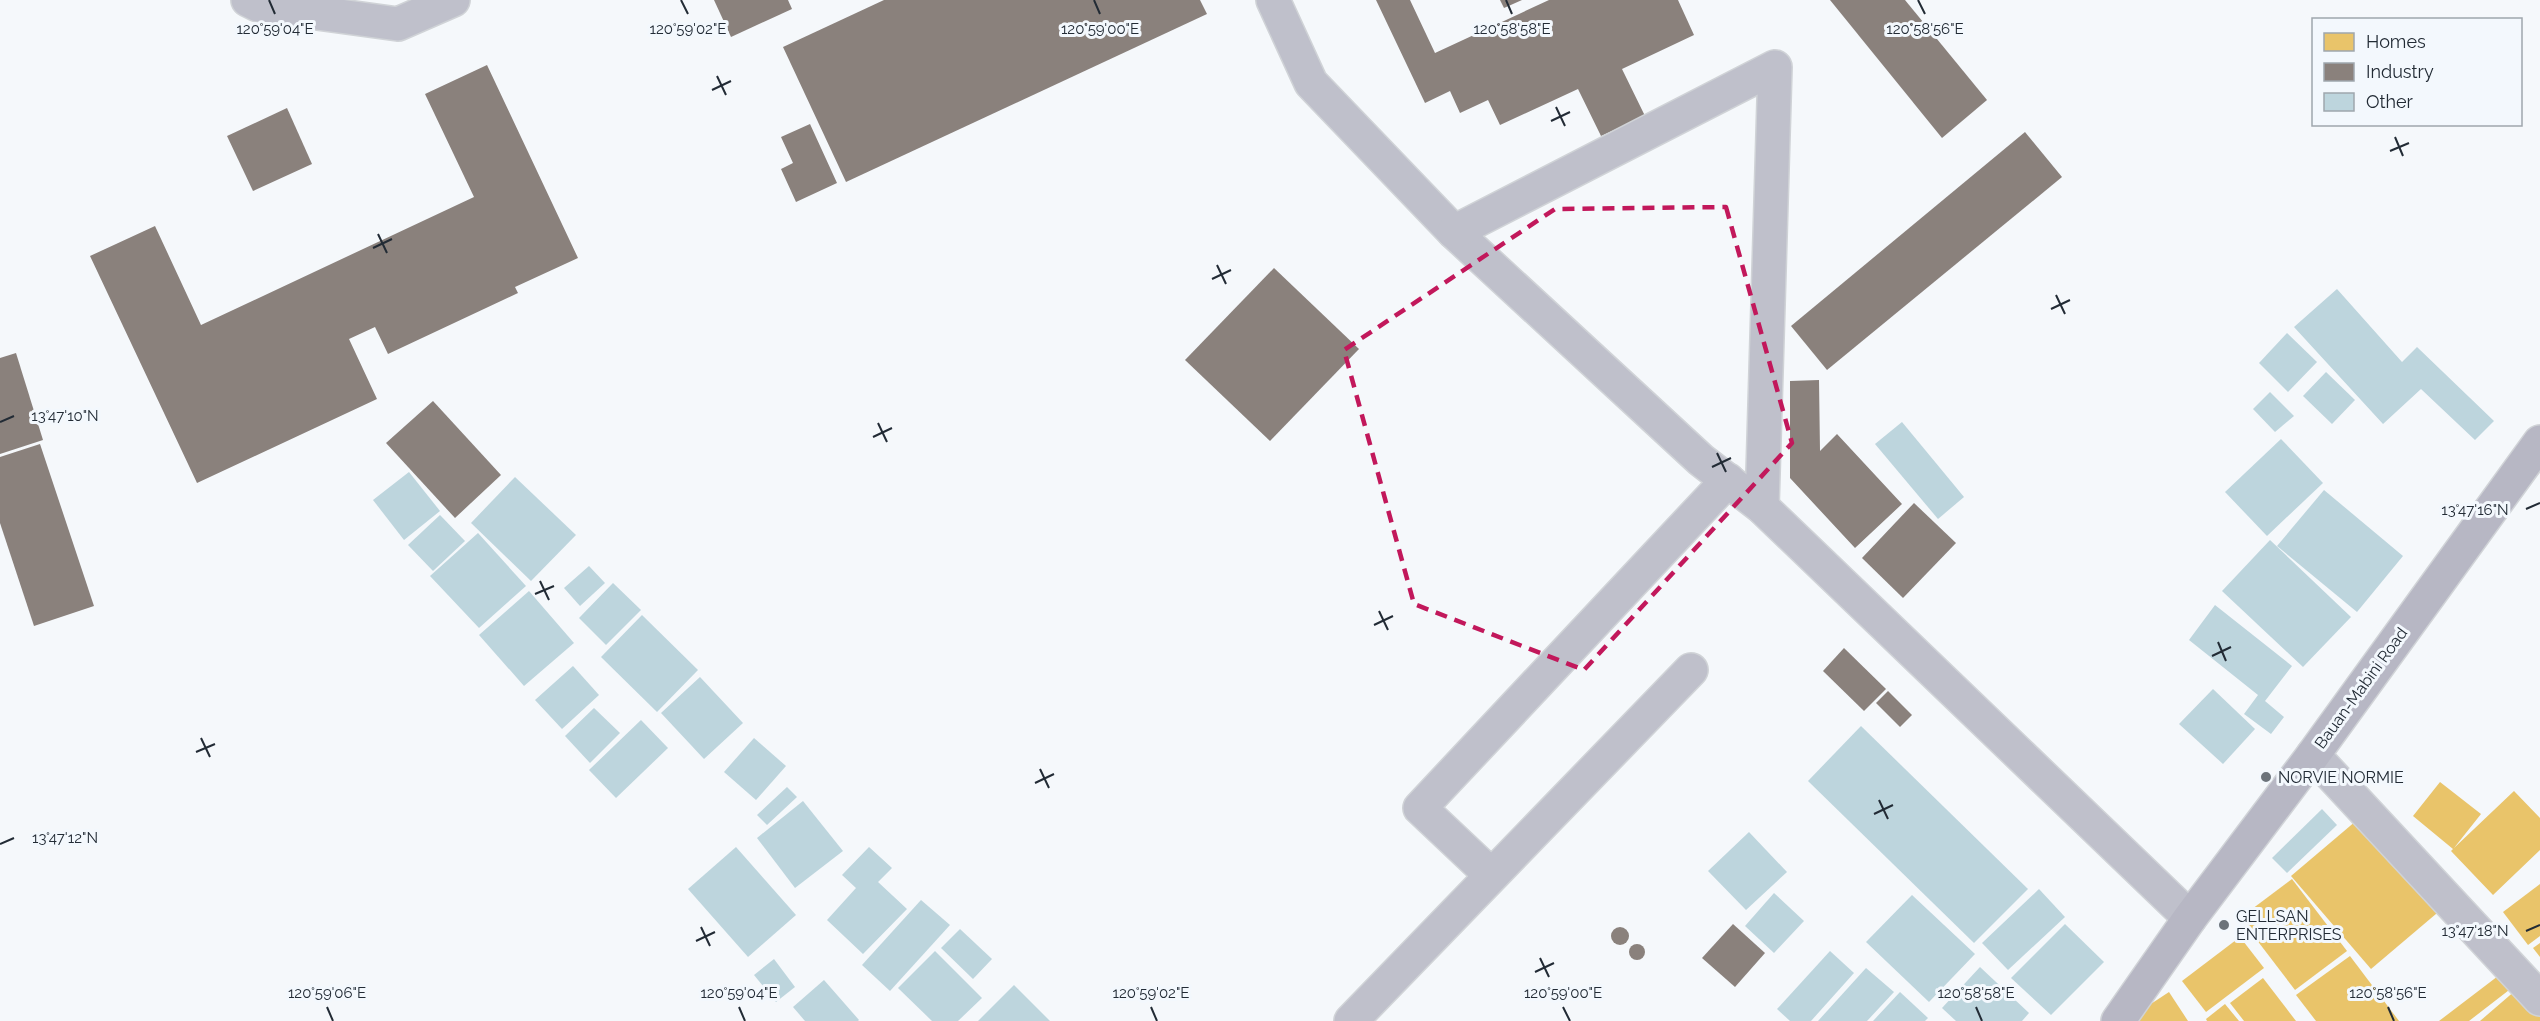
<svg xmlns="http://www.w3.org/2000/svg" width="2540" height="1021" font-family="Raleway,sans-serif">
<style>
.homes{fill:#e9c46a}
.industry{fill:#8a817c}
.building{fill:#bdd5dd}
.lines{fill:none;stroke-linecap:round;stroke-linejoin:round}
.minor-casing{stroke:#d0d3d7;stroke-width:36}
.major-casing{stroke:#d0d3d7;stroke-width:36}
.minor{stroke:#bfc0cb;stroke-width:33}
.major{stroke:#b7b7c4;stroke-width:33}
.marked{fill:none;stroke:#c2185b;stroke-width:4.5;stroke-dasharray:12 8;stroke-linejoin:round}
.ticks{fill:none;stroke:#222b35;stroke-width:2}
.poi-dot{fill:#6c737a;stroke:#f3f8fd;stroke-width:2}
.labels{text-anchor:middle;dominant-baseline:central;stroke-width:6;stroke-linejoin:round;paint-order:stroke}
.street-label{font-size:16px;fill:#222b35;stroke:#f3f8fd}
.poi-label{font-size:16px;fill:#222b35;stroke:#f3f8fd;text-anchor:start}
.ticks-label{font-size:15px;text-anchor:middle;fill:#222b35;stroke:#f3f8fd;stroke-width:6;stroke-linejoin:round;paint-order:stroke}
</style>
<rect width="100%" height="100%" fill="#f5f8fb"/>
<!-- homes -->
<g class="homes">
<path d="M2440 782 2481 814 2454 848 2514 791 2540 818V850L2493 895 2451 851 2453 849 2413 816Z"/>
<path d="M2363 815 2443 908 2371 969 2291 876Z"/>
<path d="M2292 879 2347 951 2295 990 2240 918Z"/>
<path d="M2540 884V936L2528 945 2503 912Z"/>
<path d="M2240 937 2264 968 2206 1012 2182 981Z"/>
<path d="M2540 943V957L2533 948Z"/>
<path d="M2350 956 2399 1021H2316L2296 995Z"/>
<path d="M2502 973 2513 987 2469 1021H2439Z"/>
<path d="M2263 978 2296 1021H2244L2230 1003Z"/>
<path d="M2516 990 2540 1017V1021H2480Z"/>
<path d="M2169 992 2188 1021H2125Z"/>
<path d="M2225 1004 2239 1021H2207L2206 1019Z"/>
</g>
<!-- industry -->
<g class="industry">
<path d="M714 0H788L792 9 731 37Z"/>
<path d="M884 0H1200L1207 14 846 182 783 47Z"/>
<path d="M1376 0H1410L1435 53 1549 0H1678L1694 35 1622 69 1645 116 1601 136 1578 89 1500 125 1488 100 1460 113 1450 91 1425 103Z"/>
<path d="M1500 0H1522L1504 8Z"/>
<path d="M1830 0H1905L1987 100 1942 138Z"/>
<path d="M487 65 578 258 515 287 518 293 388 354 375 327 349 339 377 399 197 483 90 256 155 226 201 325 474 197 425 94Z"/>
<path d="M287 108 312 164 253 191 227 136Z"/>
<path d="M810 124 837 183 796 202 781 169 793 163 781 137Z"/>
<path d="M2025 132 2062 177 1827 370 1791 326Z"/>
<path d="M1274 268 1359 349 1270 441 1185 360Z"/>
<path d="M16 353 43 440 0 454V358Z"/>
<path d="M1819 380 1820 451 1837 434 1902 504 1855 548 1790 478V381Z"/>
<path d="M433 401 501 475 455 518 386 443Z"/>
<path d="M40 444 94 606 34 626 0 523V457Z"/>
<path d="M1914 503 1956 543 1903 598 1862 558Z"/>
<path d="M1844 648 1886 689 1864 711 1823 671Z"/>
<path d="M1888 691 1912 715 1900 727 1876 703Z"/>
<path d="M1733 924 1765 953 1735 987 1702 958Z"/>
<circle cx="1620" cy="936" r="9"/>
<circle cx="1637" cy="952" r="8"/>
</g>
<!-- building -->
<g class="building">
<path d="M2337 289 2402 362 2417 347 2494 421 2475 440 2421 389 2383 424 2294 327Z"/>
<path d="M2287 333 2317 362 2288 392 2259 363Z"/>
<path d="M2326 372 2355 400 2332 424 2303 396Z"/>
<path d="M2270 392 2294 416 2275 432 2253 409Z"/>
<path d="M1902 422 1964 497 1938 519 1875 444Z"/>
<path d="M2281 439 2323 483 2267 536 2225 492Z"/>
<path d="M409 472 440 511 404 540 373 500Z"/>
<path d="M515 477 576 535 531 581 471 523Z"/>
<path d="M2324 490 2403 556 2357 612 2277 546Z"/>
<path d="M440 515 465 541 433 571 408 545Z"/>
<path d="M478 533 526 586 479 628 430 576Z"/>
<path d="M2270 540 2351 617 2303 667 2222 591Z"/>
<path d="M589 566 605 583 580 606 564 588Z"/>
<path d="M613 583 641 610 606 645 579 618Z"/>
<path d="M529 591 574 643 524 686 479 635Z"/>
<path d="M2215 605 2292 666 2265 701 2284 717 2271 734 2244 714 2258 695 2189 640Z"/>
<path d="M642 615 698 670 657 712 601 657Z"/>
<path d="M573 666 599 695 562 729 535 700Z"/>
<path d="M700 677 743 723 704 759 661 713Z"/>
<path d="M2213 689 2255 729 2223 764 2179 724Z"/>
<path d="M594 708 620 733 590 763 565 736Z"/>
<path d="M641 720 668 748 616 798 589 770Z"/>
<path d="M1861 726 2028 889 1974 943 1808 781Z"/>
<path d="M754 738 786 766 756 800 724 772Z"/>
<path d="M787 787 797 797 767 825 757 815Z"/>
<path d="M803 801 843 851 795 888 757 838Z"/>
<path d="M2322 809 2337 825 2287 873 2272 858Z"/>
<path d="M1749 832 1787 872 1746 910 1708 871Z"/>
<path d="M736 847 796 915 748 957 688 889Z"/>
<path d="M869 847 892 868 878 882 907 909 863 954 827 920 856 888 842 875Z"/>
<path d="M2039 889 2065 917 2008 970 1982 943Z"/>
<path d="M1774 893 1804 921 1774 953 1745 926Z"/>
<path d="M1912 895 1975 954 1929 1002 1866 942Z"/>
<path d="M921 900 950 925 890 991 862 965Z"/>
<path d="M2065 924 2104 962 2051 1015 2011 978Z"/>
<path d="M960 929 992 959 973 979 941 948Z"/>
<path d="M935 951 982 998 958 1021H932L898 988Z"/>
<path d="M1830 951 1854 973 1811 1021H1790L1777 1009Z"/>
<path d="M774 959 795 987 776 1002 754 975Z"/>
<path d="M1980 967 2029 1013 2022 1021H1956L1942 1008Z"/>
<path d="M1866 968 1894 992 1867 1021H1818Z"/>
<path d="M824 980 859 1020 858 1021H805L793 1007Z"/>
<path d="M1014 985 1050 1021H978Z"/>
<path d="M1900 992 1928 1018 1925 1021H1873Z"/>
</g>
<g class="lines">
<!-- minor casing -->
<g class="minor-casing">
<g id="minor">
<path d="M248 0 258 5 398 24 453 0"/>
<path d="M1273 0 1311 83 1454 232 1701 460 1762 507 2190 918"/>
<path d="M1454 232 1775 67 1762 507"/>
<path d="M2313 755 2540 999"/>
<path d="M1491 875 1420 808 1728 480"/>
<path d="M1351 1021 1691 670"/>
</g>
</g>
<!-- major casing -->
<g class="major-casing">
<path id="major" d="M2118 1021 2190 918 2313 755 2540 442"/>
</g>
<!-- minor -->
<use href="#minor" class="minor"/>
<!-- major -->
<use href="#major" class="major"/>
</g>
<!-- marked area -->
<path class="marked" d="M1726 207 1792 443 1584 670 1414 604 1344 350 1555 209Z"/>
<!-- ticks -->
<path class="ticks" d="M269 0 275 14M681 0 688 14M1094 0 1100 14M1506 0 1512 14M1918 0 1925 14M717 76 726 95M712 90 731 81M1556 107 1565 126M1551 121 1570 112M2395 137 2403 156M2390 151 2409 143M378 234 387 253M373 248 392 239M1217 265 1226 284M1212 279 1231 270M2056 295 2065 314M2051 309 2070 300M0 422 14 416M878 423 887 442M873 437 892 428M1717 453 1726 472M1712 467 1731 458M2526 509 2540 503M540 581 549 600M535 594 554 586M1379 611 1388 630M1374 625 1393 616M2218 642 2226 661M2212 656 2231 647M201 738 210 757M196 752 215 744M1040 769 1049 788M1035 783 1054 774M1879 800 1888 819M1874 814 1893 805M0 844 14 838M701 927 710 946M2526 931 2540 925M696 941 715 932M1540 958 1549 977M1535 972 1554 963M327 1007 333 1021M739 1007 745 1021M1151 1007 1157 1021M1563 1007 1570 1021M1976 1007 1982 1021M2388 1007 2394 1021"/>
<!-- markers -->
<g class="poi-dot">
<circle cx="2266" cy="777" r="6"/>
<circle cx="2224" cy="925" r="6"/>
</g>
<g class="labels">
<!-- street labels -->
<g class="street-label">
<text transform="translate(2361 688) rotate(-54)">Bauan-Mabini Road</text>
</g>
<!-- poi labels -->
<g class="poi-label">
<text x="2278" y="777">NORVIE NORMIE</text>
<text x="2236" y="916">GELLSAN<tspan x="2236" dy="18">ENTERPRISES</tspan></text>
</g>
</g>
<g class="ticks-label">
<text x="275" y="34">120°59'04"E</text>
<text x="688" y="34">120°59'02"E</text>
<text x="1100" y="34">120°59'00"E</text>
<text x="1512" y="34">120°58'58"E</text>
<text x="1925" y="34">120°58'56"E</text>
<text x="65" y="421">13°47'10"N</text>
<text x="2475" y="515">13°47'16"N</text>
<text x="65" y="843">13°47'12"N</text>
<text x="2475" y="936">13°47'18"N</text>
<text x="327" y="998">120°59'06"E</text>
<text x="739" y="998">120°59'04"E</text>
<text x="1151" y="998">120°59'02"E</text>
<text x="1563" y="998">120°59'00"E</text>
<text x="1976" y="998">120°58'58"E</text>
<text x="2388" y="998">120°58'56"E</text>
</g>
<!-- legend -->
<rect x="2312" y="18" width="210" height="108" fill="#f3f8fd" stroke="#9fa6ad" stroke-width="1.5"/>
<rect x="2324" y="33" width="30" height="18" fill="#e9c46a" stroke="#9fa6ad" stroke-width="1.5"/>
<text x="2366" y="48" font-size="18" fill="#222b35">Homes</text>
<rect x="2324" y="63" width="30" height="18" fill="#8a817c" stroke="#9fa6ad" stroke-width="1.5"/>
<text x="2366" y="78" font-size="18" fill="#222b35">Industry</text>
<rect x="2324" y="93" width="30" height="18" fill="#bdd5dd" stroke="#9fa6ad" stroke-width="1.5"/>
<text x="2366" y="108" font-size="18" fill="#222b35">Other</text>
</svg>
